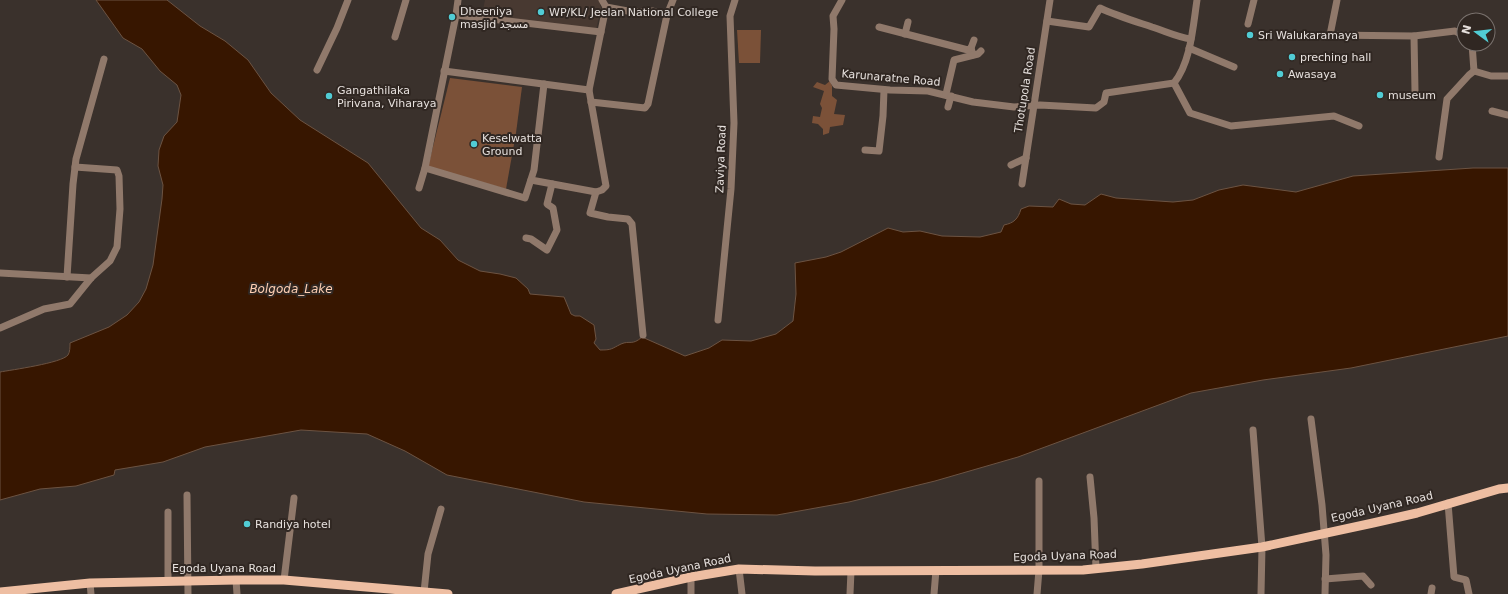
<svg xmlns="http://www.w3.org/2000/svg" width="1508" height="594" font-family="'DejaVu Sans',Vazirmatn,sans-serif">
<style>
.built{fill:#483931}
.green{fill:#7b5138}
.water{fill:#371600;stroke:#6c5342}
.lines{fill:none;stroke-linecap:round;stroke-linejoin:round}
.minor{stroke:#90796b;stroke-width:7}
.major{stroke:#eebea2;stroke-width:9}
.poi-dot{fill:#51ccd4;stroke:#302722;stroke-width:1.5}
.labels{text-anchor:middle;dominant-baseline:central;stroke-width:4;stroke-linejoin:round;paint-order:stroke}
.poi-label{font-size:11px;fill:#e6e0dd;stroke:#302722;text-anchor:start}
.street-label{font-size:11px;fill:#e6e0dd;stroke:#302722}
.water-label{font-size:12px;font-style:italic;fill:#fecfb3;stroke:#302722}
</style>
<rect width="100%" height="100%" fill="#3a312c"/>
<!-- built -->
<path class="built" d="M485 0H599L601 8 596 30 482 15Z"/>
<!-- green -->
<g class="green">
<path d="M737 30H761L760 63H739Z"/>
<path d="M450 78 522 87 516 133 506 189 428 167Z"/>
<path d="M830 81 832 86V96L837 100 834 114 845 115 843 125 830 127 829 133 823 135V129L818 124 812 123 813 116 820 117 822 108 820 104 824 91 813 87 817 82 825 85Z"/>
</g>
<!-- water -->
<path class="water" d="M96 0H167L200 26 225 41 248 60 271 93 300 120 368 163 421 228 440 240 458 260 480 271 500 274 516 278 528 289 530 294 564 297 571 314 575 316H580L594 325 596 339 594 343 600 350C612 350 611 349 621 344 630 340 632 346 642 337L685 356 709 348 722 340 751 341 776 334 793 321 796 294 795 263 826 257 841 252 888 228 903 232 920 231 942 236 980 237 1001 232 1004 225C1014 223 1018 219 1021 209L1029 206 1053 207 1059 199 1071 204 1085 205 1101 194 1116 198 1173 202 1193 200 1219 190 1243 185 1296 192 1353 176 1473 168H1508V336L1351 368 1263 380 1191 393 1018 457 935 481 849 502 777 515 707 514 584 502 447 475 405 451 367 434 301 430 205 447 163 462 115 470 114 475 76 486 40 489 0 500V372C11 370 62 363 68 355 70 352 70 347 70 343L109 327 127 315 139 302 146 289 153 265 162 199 163 185 158 166 159 150 164 136 177 122 181 95 177 85 160 71 142 49 123 38Z"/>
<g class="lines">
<!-- minor -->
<g class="minor">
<path d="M602 0 606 7 589 90 606 186 602 190 596 192 590 213 608 217 628 219 632 224 643 335"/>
<path d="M842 0 833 16 834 29 832 79 836 85 890 90 928 91 973 102 1014 107 1040 105 1096 108 1104 102 1106 93 1174 83C1191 62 1193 26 1197 0"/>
<path d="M1337 0 1330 35 1414 36 1455 31 1464 36"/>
<path d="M606 7 633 12 653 11 667 15"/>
<path d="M456 15 601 32"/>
<path d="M1047 21 1089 27 1100 8C1117 16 1134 21 1152 27 1165 31 1177 37 1191 39"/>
<path d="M1248 24 1254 0"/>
<path d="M879 27C909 35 938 42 968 50L971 48 973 55"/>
<path d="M905 34 908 22"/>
<path d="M1414 36 1415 91"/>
<path d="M395 37 406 0"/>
<path d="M1472 44 1474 71 1491 76H1508"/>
<path d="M971 48 974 40"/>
<path d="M1189 48 1234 67"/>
<path d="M317 70 337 28 348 0"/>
<path d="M444 71 589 90"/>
<path d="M1174 83 1190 113 1231 126 1334 116 1359 126"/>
<path d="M946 94 954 60 978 54 981 51"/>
<path d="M591 102 645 108 648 104 667 15 673 0"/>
<path d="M948 107 951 96"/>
<path d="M1492 111 1508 115"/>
<path d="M865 150 879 151 883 116 884 90"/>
<path d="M1439 157 1447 99 1469 75 1474 71"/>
<path d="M1011 165 1026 158"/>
<path d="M425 168 525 198 534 170 544 84"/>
<path d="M531 180 596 192"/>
<path d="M1022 184 1050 0"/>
<path d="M419 188 425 168 456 15 458 0"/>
<path d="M526 238 531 239 547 250 557 230 553 208 547 204 552 184"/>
<path d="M0 273 91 278"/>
<path d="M67 277 73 184 76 159 104 59"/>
<path d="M718 320 731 189 734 123 730 16 735 0"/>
<path d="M0 328 44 309 70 304 91 278 110 261 117 247 120 209 119 176 117 170 75 167"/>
<path d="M1311 419 1322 505 1326 555 1325 594"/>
<path d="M1253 430 1262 547 1261 594"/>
<path d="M1090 477 1094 518 1096 569"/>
<path d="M187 495 188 594"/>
<path d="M1448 503 1454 577 1466 580 1469 594"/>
<path d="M739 569 742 594"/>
<path d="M691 577V594"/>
<path d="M1325 579 1363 576 1371 585"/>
<path d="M168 580V512"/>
<path d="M236 580 237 594"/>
<path d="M284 580 294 498"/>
<path d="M90 583 91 594"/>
<path d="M424 592 428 554 441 509"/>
<path d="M850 594 851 571"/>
<path d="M934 594 936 570"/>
<path d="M1037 594 1039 570V481"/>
<path d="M1431 594 1432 588"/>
</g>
<!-- major -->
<g class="major">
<path d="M0 592 90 583 236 580H284L448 594"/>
<path d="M616 594 691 577 739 569 815 571 1083 570 1142 564 1262 547 1373 523 1417 513 1499 489 1508 488"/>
</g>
</g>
<!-- markers -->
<g class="poi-dot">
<circle cx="541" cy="12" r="4"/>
<circle cx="452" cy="17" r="4"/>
<circle cx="1250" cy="35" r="4"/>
<circle cx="1292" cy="57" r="4"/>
<circle cx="1280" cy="74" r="4"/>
<circle cx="1380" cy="95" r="4"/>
<circle cx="329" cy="96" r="4"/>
<circle cx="474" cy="144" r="4"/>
<circle cx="247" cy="524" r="4"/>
</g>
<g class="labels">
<!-- poi labels -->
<g class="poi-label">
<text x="460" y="11">Dheeniya<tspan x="460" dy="13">masjid مسجد</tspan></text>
<text x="549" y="12">WP/KL/ Jeelan National College</text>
<text x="1258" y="35">Sri Walukaramaya</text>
<text x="1300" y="57">preching hall</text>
<text x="1288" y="74">Awasaya</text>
<text x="337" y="90">Gangathilaka<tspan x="337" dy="13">Pirivana, Viharaya</tspan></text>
<text x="1388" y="95">museum</text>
<text x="482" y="138">Keselwatta<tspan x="482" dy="13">Ground</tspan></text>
<text x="255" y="524">Randiya hotel</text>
</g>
<!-- street labels -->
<g class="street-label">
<text transform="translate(891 78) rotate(5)">Karunaratne Road</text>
<text transform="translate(1025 90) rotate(-81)">Thotupola Road</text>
<text transform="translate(721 159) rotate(-88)">Zaviya Road</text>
<text transform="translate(1382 507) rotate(-13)">Egoda Uyana Road</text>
<text transform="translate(1065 556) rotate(-2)">Egoda Uyana Road</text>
<text x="224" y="568">Egoda Uyana Road</text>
<text transform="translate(680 569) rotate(-12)">Egoda Uyana Road</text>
</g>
<!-- water labels -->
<g class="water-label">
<text x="291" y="289">Bolgoda_Lake</text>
</g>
</g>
<!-- north arrow -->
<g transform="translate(1476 32) rotate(285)"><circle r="19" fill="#302722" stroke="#79716d"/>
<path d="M0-3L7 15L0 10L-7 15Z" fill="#51ccd4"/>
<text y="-6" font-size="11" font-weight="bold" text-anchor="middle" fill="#e6e0dd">N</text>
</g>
</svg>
